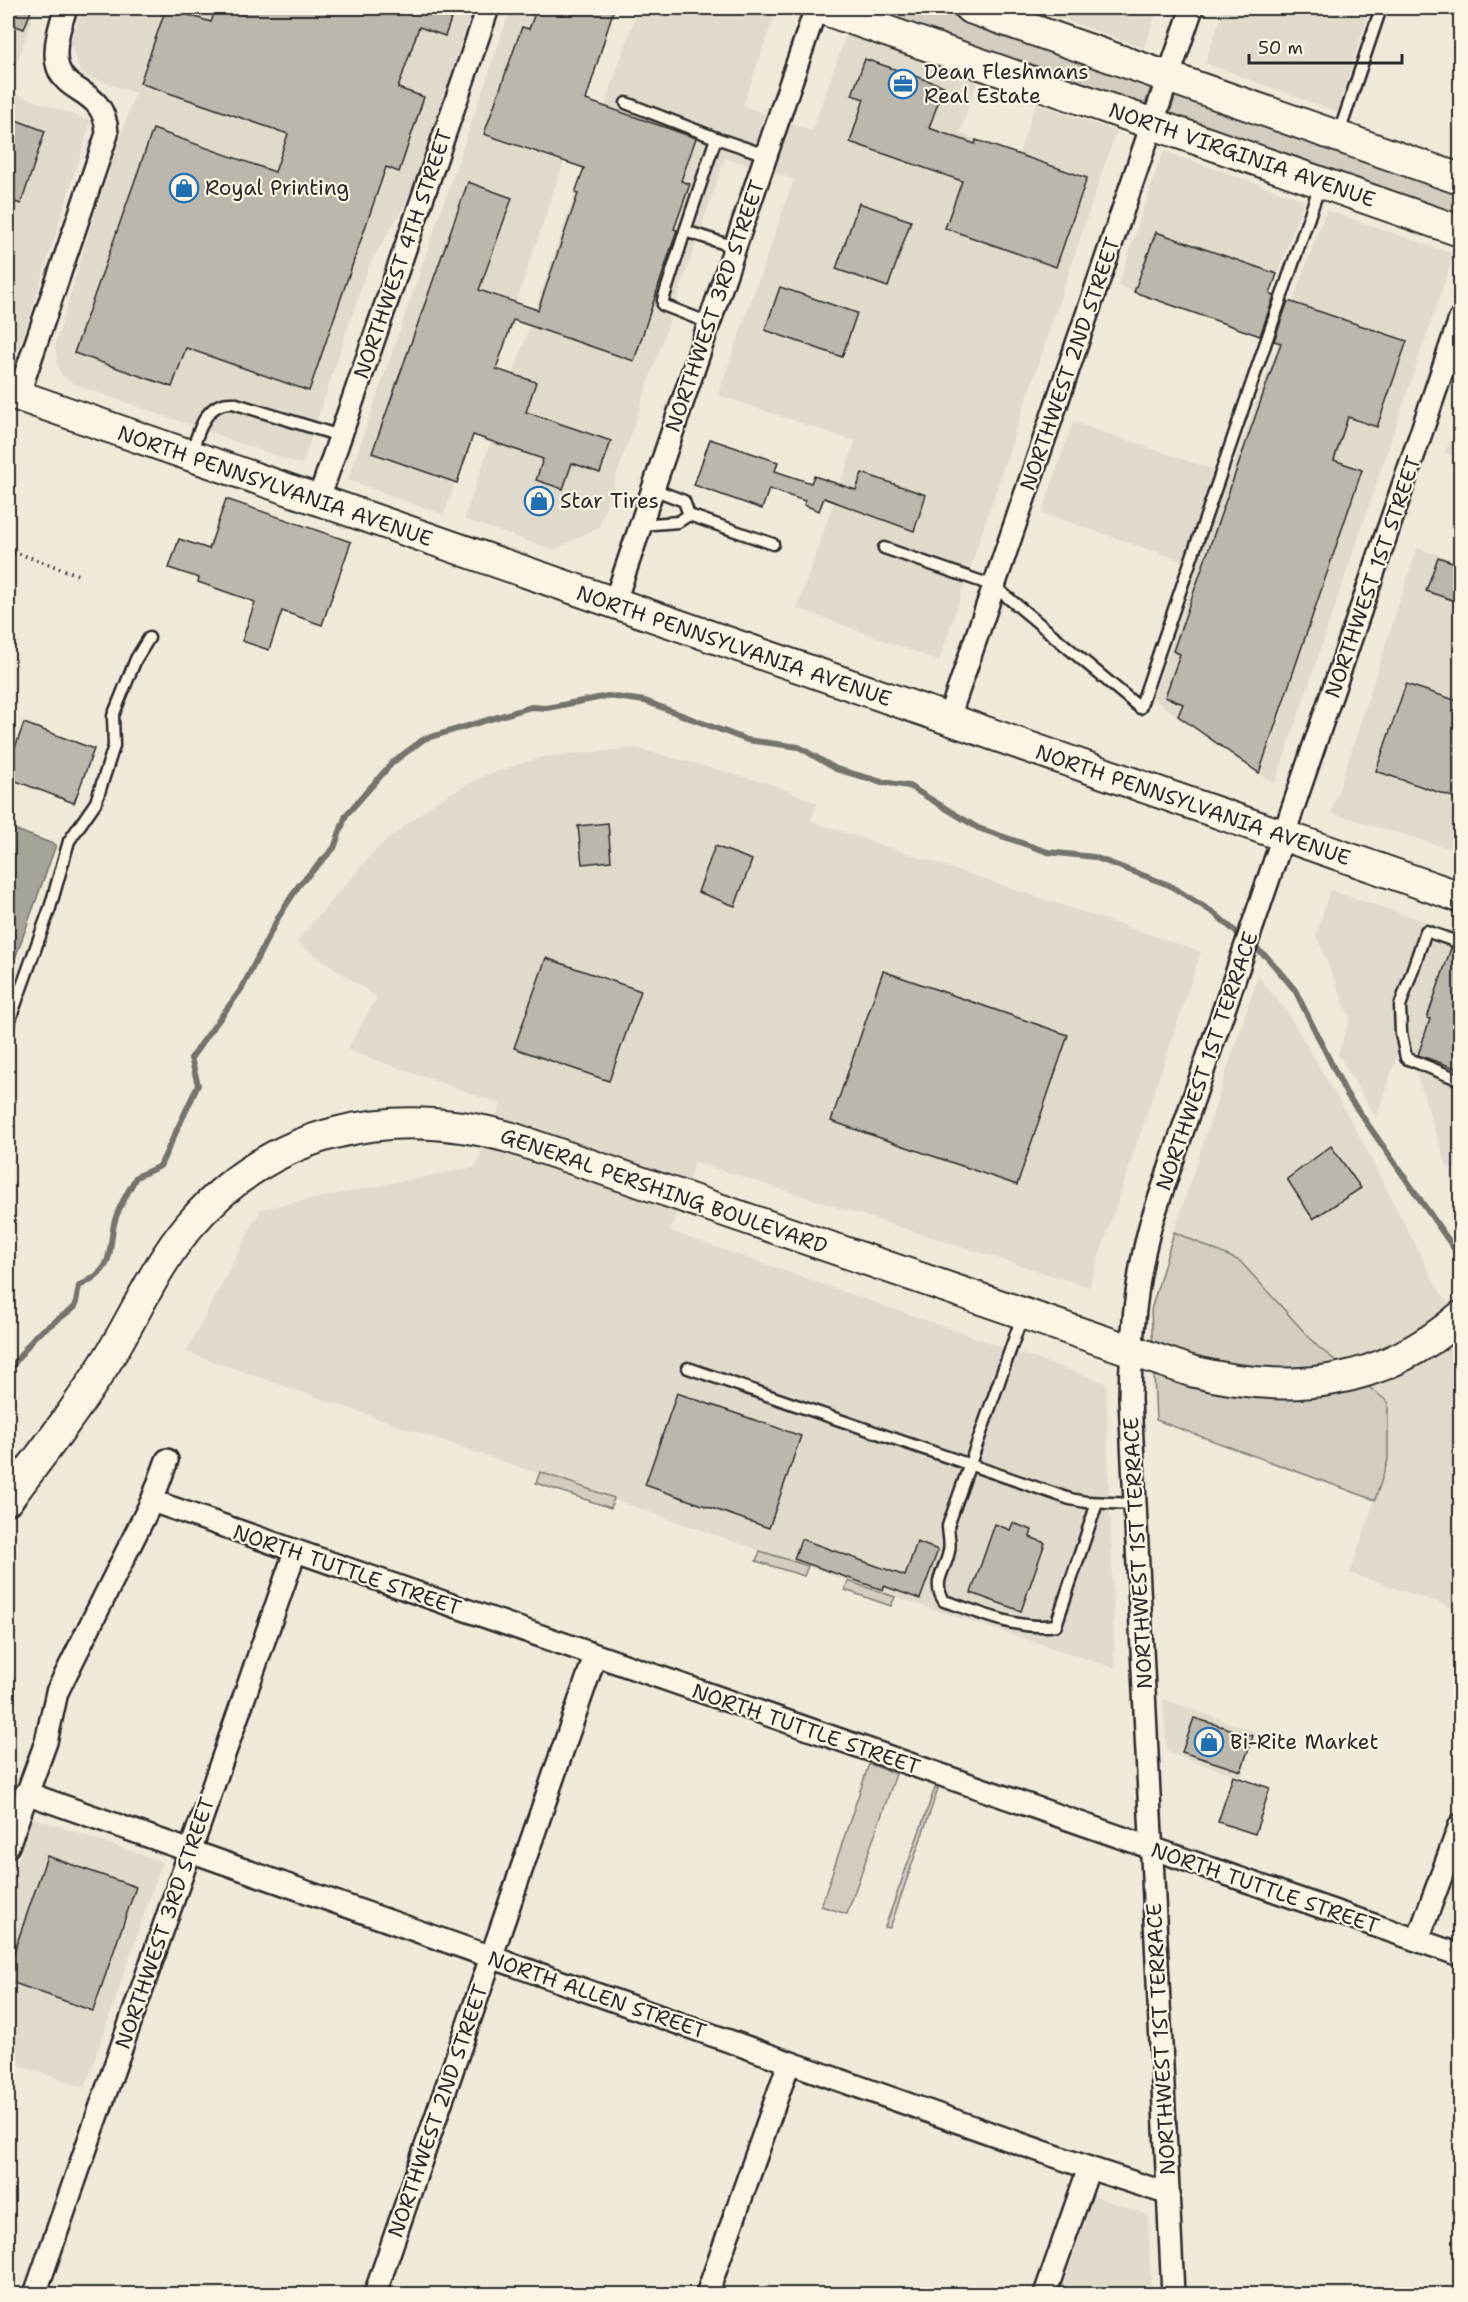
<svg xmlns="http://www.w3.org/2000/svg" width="1468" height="2302" font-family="'Shantell Sans',sans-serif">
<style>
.built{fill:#e0dacc}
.green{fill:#d2cdc0;stroke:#7e7c76;stroke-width:1.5}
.water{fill:#a6a399;stroke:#75736d;stroke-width:1.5}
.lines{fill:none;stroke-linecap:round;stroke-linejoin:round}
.stream{stroke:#75736d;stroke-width:6}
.building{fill:#bcb7ac;stroke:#2b2b2b;stroke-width:1.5}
.lane-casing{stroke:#2b2b2b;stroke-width:15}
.street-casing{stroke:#2b2b2b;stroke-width:26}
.secondary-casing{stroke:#2b2b2b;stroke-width:34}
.path{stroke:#2b2b2b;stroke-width:4;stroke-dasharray:1.5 4.5;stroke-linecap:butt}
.lane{stroke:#fcf5e5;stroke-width:10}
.street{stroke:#fcf5e5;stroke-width:21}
.secondary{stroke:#fcf5e5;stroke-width:30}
.labels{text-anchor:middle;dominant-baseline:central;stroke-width:4.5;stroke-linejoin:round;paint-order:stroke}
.poi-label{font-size:21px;fill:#2b2b2b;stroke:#fcf5e5;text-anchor:start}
.street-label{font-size:21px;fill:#2b2b2b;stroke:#fcf5e5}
</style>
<rect width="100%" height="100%" fill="#efe9da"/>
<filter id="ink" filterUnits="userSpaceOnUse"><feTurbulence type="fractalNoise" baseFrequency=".0167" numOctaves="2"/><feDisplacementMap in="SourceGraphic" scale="12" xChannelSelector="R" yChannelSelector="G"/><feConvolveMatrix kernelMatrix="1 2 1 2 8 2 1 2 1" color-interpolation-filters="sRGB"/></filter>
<g filter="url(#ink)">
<!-- built -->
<g class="built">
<path d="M8 8H36L8 89Z"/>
<path d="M82 8H473L408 200 369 265 302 465 74 384 62 375 58 367 55 346 89 232 135 93 81 74 70 42Z"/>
<path d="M511 8H616L444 515 348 480Z"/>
<path d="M638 8H746L774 17 743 106 812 131 847 33 978 78 960 133 1019 153 1036 103 1116 131 939 661 797 608 855 441 718 395 794 179 725 158 599 527 554 550 464 519Z"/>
<path d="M1031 8H1158L1144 48Z"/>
<path d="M1224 8H1335L1367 18 1337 112 1205 63Z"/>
<path d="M8 91 91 121 20 347 8 352Z"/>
<path d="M1163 151 1304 200 1256 334 1118 286Z"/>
<path d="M1326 210 1454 254 1275 784 1153 699 1198 566 1042 513 1073 422 1230 475Z"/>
<path d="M1460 418V458L1445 453Z"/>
<path d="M1417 548 1460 562V831L1454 850 1331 813Z"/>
<path d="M637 748 774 785 817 803 811 821 1201 952 1089 1287 695 1162 670 1231 1106 1383 1115 1668 895 1597 186 1352 261 1209 475 1167 501 1104 347 1050 377 997 296 942 379 846 437 801 481 777 541 757Z"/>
<path d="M1330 890 1460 933V1170L1447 1167 1404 1035 1376 1118 1338 1054 1350 1018 1316 935Z"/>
<path d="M1258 976 1287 1012 1352 1122 1436 1285 1460 1320V1610L1350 1573 1388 1460V1402L1317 1346 1240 1261 1174 1232Z"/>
<path d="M1163 1699 1256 1732 1241 1777 1167 1752Z"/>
<path d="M32 1817 162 1862 85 2088 8 2061V1888Z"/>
<path d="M1094 2196 1148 2215 1151 2294H1060Z"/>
</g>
<!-- green -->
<g class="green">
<path d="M849 8H942L1148 81 1151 87 1144 106Z"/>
<path d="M1176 94 1460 189V220L1169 115Z"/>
<path d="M1174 1232 1240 1261 1317 1346 1388 1402V1460L1375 1500 1156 1420 1151 1310Z"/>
<path d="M540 1472 614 1498 611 1508 536 1483Z"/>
<path d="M760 1551 808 1566 804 1576 756 1561Z"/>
<path d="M848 1581 895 1597 891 1606 845 1590Z"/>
<path d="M869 1764 896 1774 847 1914 821 1906Z"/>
<path d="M935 1788 938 1789 890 1928 885 1927Z"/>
</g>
<!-- water -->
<path class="water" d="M8 827 56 845 8 978Z"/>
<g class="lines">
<!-- stream -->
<g class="stream">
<path d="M1251 945 1267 957 1295 990 1346 1093 1460 1257"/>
<path d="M8 1372 35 1336 75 1307 79 1286C115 1268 107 1258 114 1224 117 1209 129 1191 136 1177L160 1166 198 1085 191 1058 242 988 279 916 299 885 334 848 346 815 393 762 424 739 531 707 547 708 608 696 645 701 747 740 799 747 836 769 882 782 909 786 978 828 1048 852 1094 857 1169 885 1214 913 1244 939"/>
</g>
</g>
<!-- building -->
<g class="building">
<path d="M8 8H32L24 29 8 23Z"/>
<path d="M166 8 211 22 216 8H455L445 36 419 27 398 88 424 97 399 172 386 167 309 391 186 348 172 387 74 353 153 129 275 172 288 134 140 83Z"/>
<path d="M537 8H614L586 100 696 138 681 181 690 184 674 229 677 230 634 361 513 320 496 369 536 382 526 412 611 441 600 473 572 463 563 489 536 480 543 459 473 435 457 483 372 453 468 182 512 198 479 290 538 310 578 194 575 193 584 168 484 134 522 27 529 29Z"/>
<path d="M865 59 944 86 929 128 975 144 976 140 1087 178 1056 267 945 228 962 181 850 142 864 99 852 95Z"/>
<path d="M8 117 45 131 21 204 8 200Z"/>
<path d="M859 203 911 221 888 287 836 269Z"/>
<path d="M1156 232 1277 274 1270 294 1274 296 1260 336 1134 292Z"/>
<path d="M780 287 857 313 842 357 765 330Z"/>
<path d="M1288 301 1407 341 1377 427 1348 417 1334 460 1362 470 1259 773 1178 716 1183 704 1165 697 1180 654 1173 651 1281 343 1274 341Z"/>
<path d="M710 439 778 462 775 471 811 483 814 476 856 490 862 473 926 495 914 531 824 498 819 511 804 505 805 501 769 489 762 509 694 485Z"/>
<path d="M226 499 351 542 322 625 282 611 269 650 242 641 255 602 198 582 199 578 169 568 179 539 209 549Z"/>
<path d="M1438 557 1461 565V603L1426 591Z"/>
<path d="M1406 684 1461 702V800L1376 771Z"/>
<path d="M24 723 94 749 74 803 8 778V767Z"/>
<path d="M608 823 611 861 582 864 578 826Z"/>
<path d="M715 846 752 860 735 906 698 892Z"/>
<path d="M1451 948 1461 950V1070L1418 1055 1430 1019 1427 1018Z"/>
<path d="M546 958 641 991 609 1081 514 1048Z"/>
<path d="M883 971 1068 1035 1017 1185 831 1121Z"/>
<path d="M1331 1146 1361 1188 1313 1219 1287 1179Z"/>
<path d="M677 1393 801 1436 769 1528 645 1485Z"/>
<path d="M1013 1523 1032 1530 1030 1537 1045 1543 1021 1611 971 1593 995 1524 1010 1530Z"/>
<path d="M801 1539 905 1576 917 1542 938 1550 920 1599 884 1586 883 1590 794 1559Z"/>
<path d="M1194 1718 1253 1736 1241 1771 1182 1752Z"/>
<path d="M1233 1776 1270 1788 1255 1834 1218 1822Z"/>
<path d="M47 1856 136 1887 93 2011 8 1981V1969Z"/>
</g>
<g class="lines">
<!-- lane casing -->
<g class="lane-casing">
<g id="lane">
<path d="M626 103 716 138"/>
<path d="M1338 136 1381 8"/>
<path d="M685 231 716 138 766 155"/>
<path d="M709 323 663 305V300L685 231 735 247"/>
<path d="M191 453C199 432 205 401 233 403L340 436"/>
<path d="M689 515 773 544"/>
<path d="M640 525 678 522 689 515 684 501 653 489"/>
<path d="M884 548 994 586 1140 708 1320 185"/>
<path d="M1460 943 1426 931 1400 1006 1401 1033 1406 1058 1460 1080"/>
<path d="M8 1025 50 908 69 841 96 802 114 746 113 716 136 659 149 638"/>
<path d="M1023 1314 948 1526C948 1534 951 1543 949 1551 946 1570 931 1581 944 1601 980 1612 1018 1631 1056 1625L1097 1503"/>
<path d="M688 1368 1070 1499 1086 1502 1135 1504"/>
</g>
</g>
<!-- street casing -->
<g class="street-casing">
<g id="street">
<path d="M18 396 107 134C105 70 29 110 66 8"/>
<path d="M318 501 488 8"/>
<path d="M614 604 816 8"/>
<path d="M948 720 1192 8"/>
<path d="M152 1501 1460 1955"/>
<path d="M26 1793 1089 2168 1169 2194"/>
<path d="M8 1846 46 1742 57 1692 152 1501 167 1460"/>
<path d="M1418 1939 1460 1825"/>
<path d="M35 2294 295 1552"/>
<path d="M375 2294 595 1656"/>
<path d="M707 2294 789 2063"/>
<path d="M1045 2294 1089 2168"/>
<path d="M1173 2294 1130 1399C1131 1338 1135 1282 1151 1223L1460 319"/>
</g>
</g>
<!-- secondary casing -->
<g class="secondary-casing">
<g id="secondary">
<path d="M820 8 1460 231"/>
<path d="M970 8 1460 179"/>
<path d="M8 392 1460 897"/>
<path d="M8 1499C42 1454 76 1410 106 1362 134 1318 155 1266 189 1226 272 1128 392 1104 512 1138L1191 1371C1290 1396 1381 1386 1460 1317"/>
</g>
</g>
<!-- path -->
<path class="path" d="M8 550 79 575"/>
<!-- lane -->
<use href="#lane" class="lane"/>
<!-- street -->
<use href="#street" class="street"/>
<!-- secondary -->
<use href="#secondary" class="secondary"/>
</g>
</g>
<!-- icons -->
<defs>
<g id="office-ring" transform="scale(1.5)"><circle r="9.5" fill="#fcf5e5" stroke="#1f6fb2" stroke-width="1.5"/><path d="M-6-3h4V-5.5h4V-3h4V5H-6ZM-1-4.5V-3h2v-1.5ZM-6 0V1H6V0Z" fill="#1f6fb2"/></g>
<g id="shop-ring" transform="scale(1.5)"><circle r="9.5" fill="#fcf5e5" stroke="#1f6fb2" stroke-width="1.5"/><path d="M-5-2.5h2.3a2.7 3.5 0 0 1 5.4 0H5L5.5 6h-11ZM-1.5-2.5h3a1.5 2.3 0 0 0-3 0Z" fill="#1f6fb2"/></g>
</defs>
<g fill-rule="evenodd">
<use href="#office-ring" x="903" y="84"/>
<use href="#shop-ring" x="184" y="188"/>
<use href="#shop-ring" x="539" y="501"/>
<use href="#shop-ring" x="1209" y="1742"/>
</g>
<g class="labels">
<!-- poi labels -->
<g class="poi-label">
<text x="924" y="72">Dean Fleshmans<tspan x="924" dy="24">Real Estate</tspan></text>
<text x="205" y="188">Royal Printing</text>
<text x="560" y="501">Star Tires</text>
<text x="1230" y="1742">Bi-Rite Market</text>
</g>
<!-- street labels -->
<g class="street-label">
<text transform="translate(1242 155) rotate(19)">NORTH VIRGINIA AVENUE</text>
<text transform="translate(403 254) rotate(-71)">NORTHWEST 4TH STREET</text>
<text transform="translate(715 306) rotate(-71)">NORTHWEST 3RD STREET</text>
<text transform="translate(1070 364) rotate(-71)">NORTHWEST 2ND STREET</text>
<text transform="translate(275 486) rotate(19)">NORTH PENNSYLVANIA AVENUE</text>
<text transform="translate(1373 577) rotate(-71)">NORTHWEST 1ST STREET</text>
<text transform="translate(734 646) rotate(19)">NORTH PENNSYLVANIA AVENUE</text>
<text transform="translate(1193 805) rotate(19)">NORTH PENNSYLVANIA AVENUE</text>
<text transform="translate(1207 1061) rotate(-71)">NORTHWEST 1ST TERRACE</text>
<text transform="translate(664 1191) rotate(19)">GENERAL PERSHING BOULEVARD</text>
<text transform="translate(1138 1553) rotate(-93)">NORTHWEST 1ST TERRACE</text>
<text transform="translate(347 1570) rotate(19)">NORTH TUTTLE STREET</text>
<text transform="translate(806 1729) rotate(19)">NORTH TUTTLE STREET</text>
<text transform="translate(1265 1888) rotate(19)">NORTH TUTTLE STREET</text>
<text transform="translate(165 1923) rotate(-71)">NORTHWEST 3RD STREET</text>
<text transform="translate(597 1995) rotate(19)">NORTH ALLEN STREET</text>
<text transform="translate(1161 2039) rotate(-93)">NORTHWEST 1ST TERRACE</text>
<text transform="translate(438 2111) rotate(-71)">NORTHWEST 2ND STREET</text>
</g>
</g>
<!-- margin -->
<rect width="1468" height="2302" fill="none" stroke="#fcf5e5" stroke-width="30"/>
<rect x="15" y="15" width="1438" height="2272" fill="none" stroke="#2b2b2b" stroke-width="2" filter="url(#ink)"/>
<!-- scale -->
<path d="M1249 54v9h153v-9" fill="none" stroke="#2b2b2b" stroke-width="3"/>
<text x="1258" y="54" font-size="18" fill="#2b2b2b" stroke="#fcf5e5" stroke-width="4.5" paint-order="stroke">50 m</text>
</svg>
